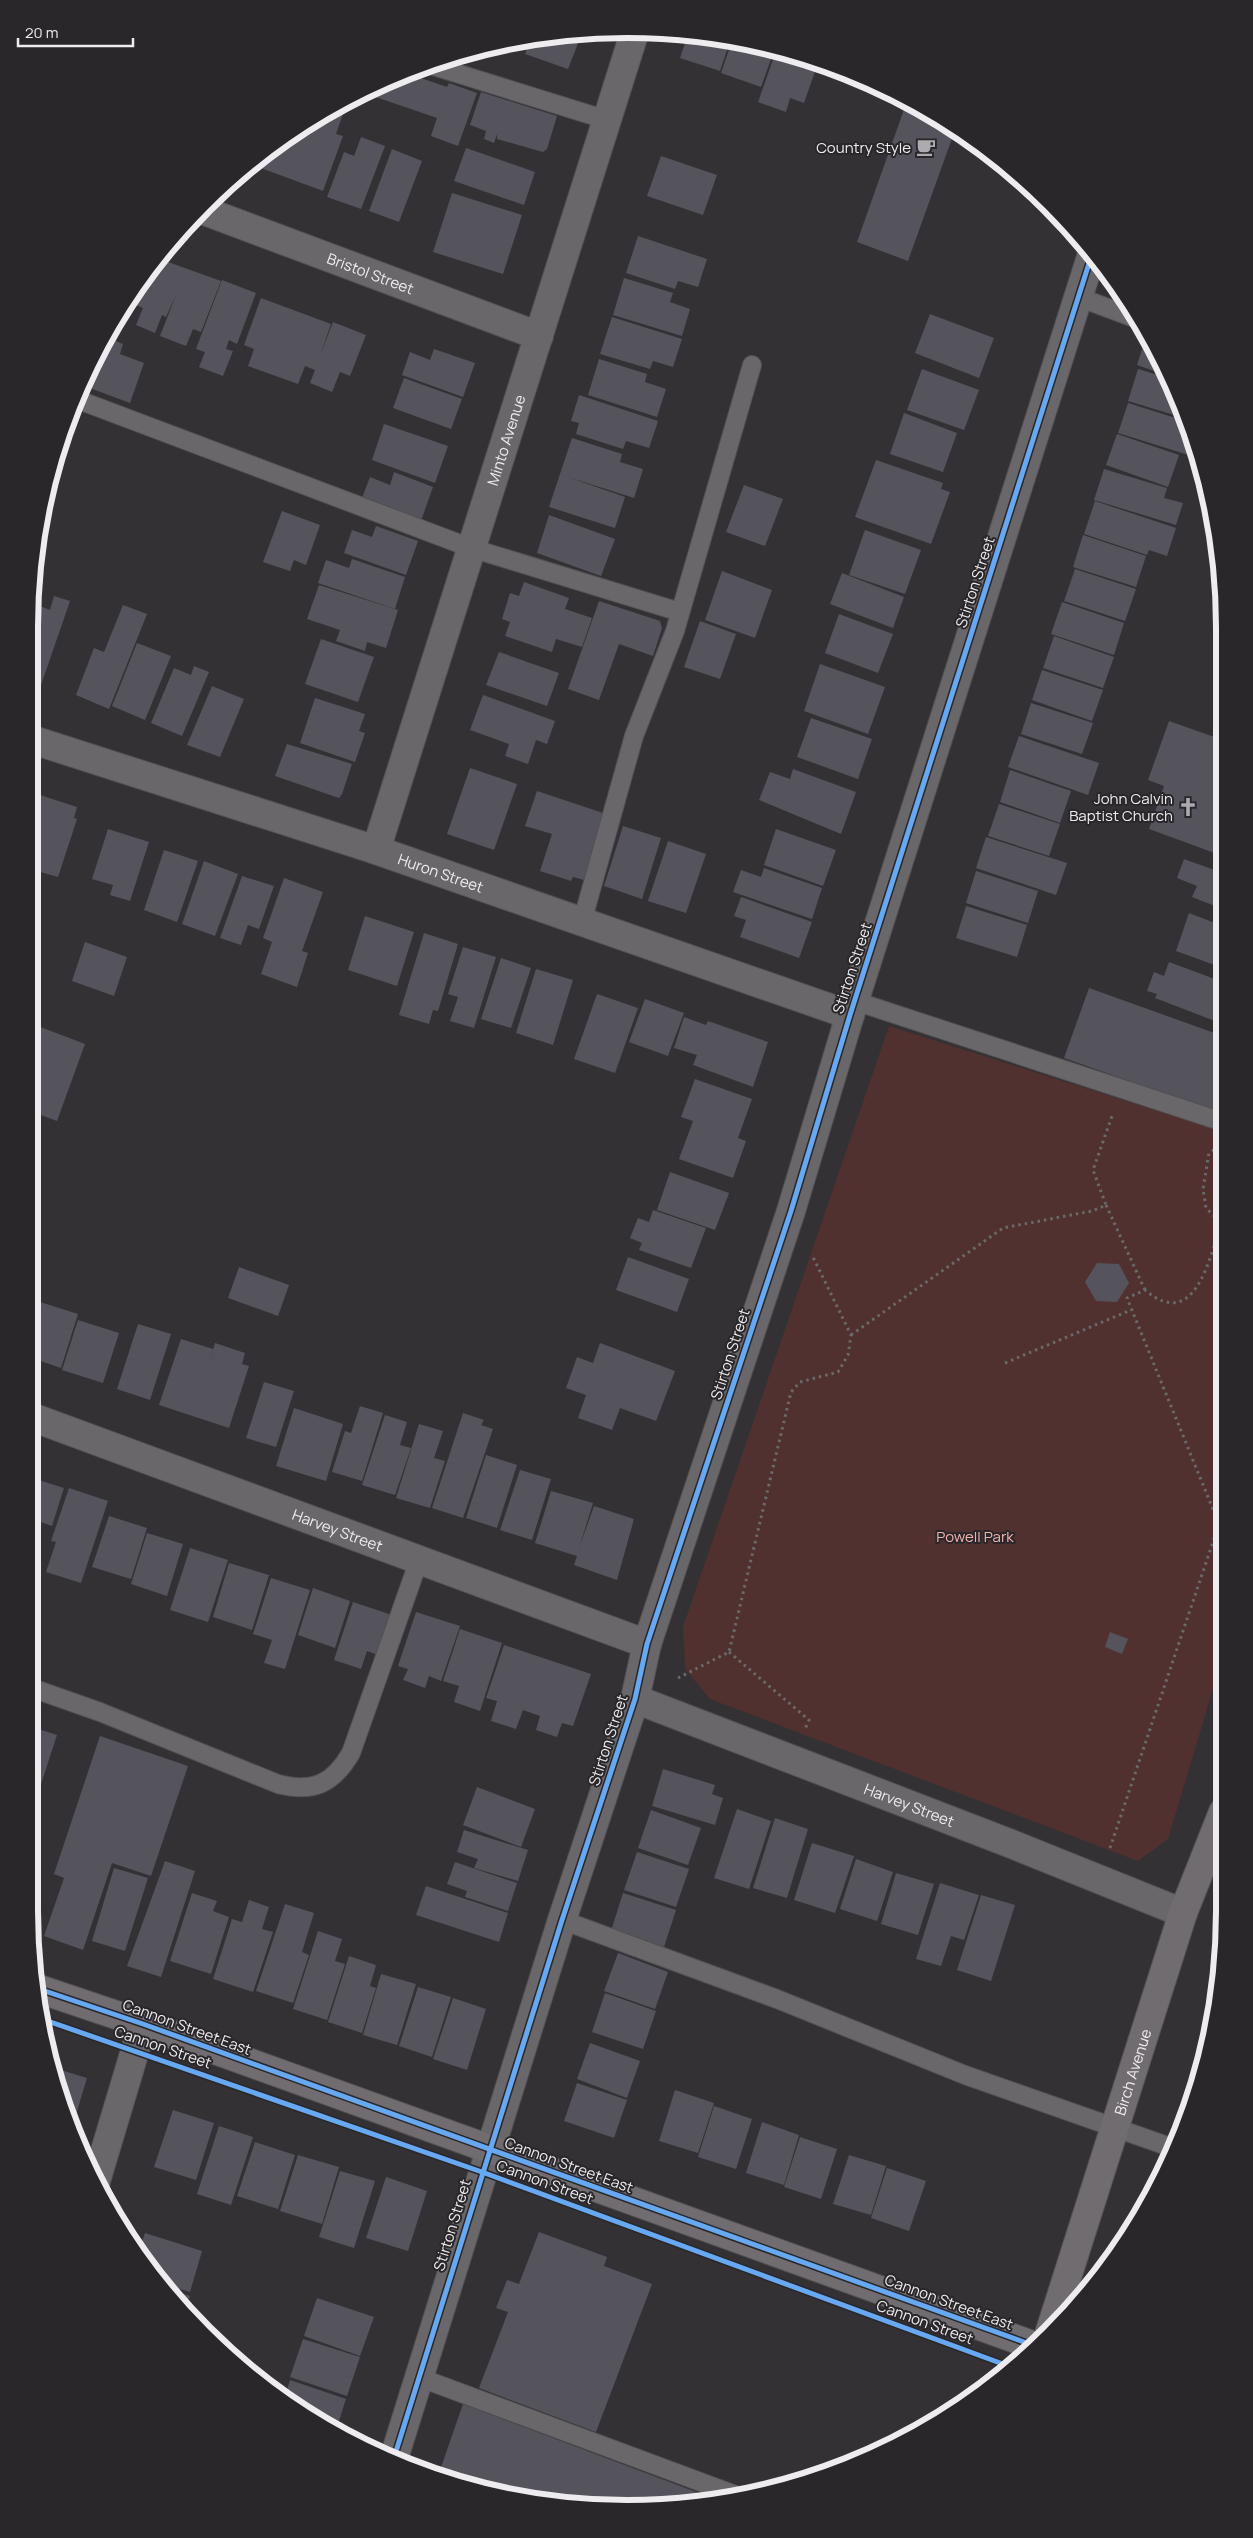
<svg xmlns="http://www.w3.org/2000/svg" width="1253" height="2538" font-family="Manrope,sans-serif">
<style>
.green{fill:#51312f}
.building{fill:#55545d}
.lines{fill:none;stroke-linecap:round;stroke-linejoin:round}
.lane-casing{stroke:#525052;stroke-width:20}
.street-casing{stroke:#525052;stroke-width:30}
.secondary-casing{stroke:#525052;stroke-width:30}
.path{stroke:#6b6a6b;stroke-width:3;stroke-dasharray:2.5 4;stroke-linecap:butt}
.lane{stroke:#69676a;stroke-width:18}
.street{stroke:#69676a;stroke-width:28}
.secondary{stroke:#706c70;stroke-width:28}
.cycleway-casing{stroke:#2a272b;stroke-width:8}
.cycleway{stroke:#66a8f1;stroke-width:5}
.labels{text-anchor:middle;dominant-baseline:central;stroke-width:4;stroke-linejoin:round;paint-order:stroke}
.poi-label{font-size:15px;fill:#eeecef;stroke:#2a272b;text-anchor:end}
.street-label{font-size:15px;fill:#eeecef;stroke:#2a272b}
.park-label{font-size:15px;fill:#f5b2ad;stroke:#2a272b}
.rim{fill:none;stroke:#eeecef;stroke-width:6}
</style>
<rect width="100%" height="100%" fill="#333134"/>
<!-- green -->
<path class="green" d="M889 1026 1221 1131 1222 1659 1168 1839 1138 1861 710 1699 685 1669 683 1627Z"/>
<!-- building -->
<g class="building">
<path d="M582 33 568 69 525 54 531 38 548 34Z"/>
<path d="M688 34 730 41 720 71 680 58Z"/>
<path d="M732 41 775 48 761 87 721 73Z"/>
<path d="M777 48 818 63 804 103 790 98 786 112 758 102Z"/>
<path d="M406 73 447 87 449 83 477 93 458 146 431 136 437 118 364 93Z"/>
<path d="M481 92 557 116 547 149 543 152 497 139V134L494 143 484 139 486 131 470 125Z"/>
<path d="M907 101 955 130 908 261 857 242Z"/>
<path d="M332 107 344 111 336 134 343 136 323 191 250 164Z"/>
<path d="M361 137 385 146 361 209 327 197 344 152 354 156Z"/>
<path d="M466 148 535 172 524 205 454 181Z"/>
<path d="M392 149 422 161 399 222 369 211Z"/>
<path d="M661 156 717 175 703 215 647 196Z"/>
<path d="M452 193 522 215 503 274 433 252Z"/>
<path d="M638 236 707 259 698 287 678 281 675 289 626 273Z"/>
<path d="M157 258 221 281 201 332 193 329 186 346 160 336 176 295 166 317 162 315 155 333 136 325 143 308 136 305Z"/>
<path d="M624 278 673 293 670 302 690 309 682 336 613 315Z"/>
<path d="M222 280 256 293 237 344 229 340 226 349 233 351 223 376 199 367 205 352 196 349Z"/>
<path d="M135 291 123 323 116 320Z"/>
<path d="M261 298 331 324 320 356 333 322 366 335 350 376 340 372 332 392 310 383 315 370 305 366 298 384 248 366 254 349 244 345Z"/>
<path d="M930 314 994 338 979 378 915 353Z"/>
<path d="M612 317 682 339 673 367 653 361 650 369 600 354Z"/>
<path d="M106 337 123 344 120 354 144 363 130 403 82 385 90 362Z"/>
<path d="M1145 340 1149 347 1166 375 1137 365Z"/>
<path d="M434 349 475 363 463 397 402 375 410 352 430 360Z"/>
<path d="M599 359 647 374 645 382 666 389 657 417 588 395Z"/>
<path d="M922 369 979 390 964 430 907 410Z"/>
<path d="M1138 369 1168 378 1179 398 1184 418 1128 401Z"/>
<path d="M404 378 462 399 451 429 393 408Z"/>
<path d="M579 395 658 421 649 448 626 441 623 449 576 434 579 423 571 421Z"/>
<path d="M1128 403 1185 421V432L1188 433 1195 457 1118 433Z"/>
<path d="M904 413 957 433 943 472 890 454Z"/>
<path d="M384 424 448 446 435 483 372 460Z"/>
<path d="M1117 434 1179 455 1168 487 1106 465Z"/>
<path d="M572 438 622 454 620 462 643 469 634 498 568 477 625 497 615 528 549 507Z"/>
<path d="M876 460 943 483 941 489 950 492 931 544 855 517Z"/>
<path d="M1104 469 1167 488 1164 498 1183 503 1176 525 1094 500Z"/>
<path d="M394 472 433 487 421 521 362 498 370 477 390 485Z"/>
<path d="M744 485 783 499 765 546 726 532Z"/>
<path d="M1095 501 1176 528 1167 556 1149 550 1147 555 1084 534Z"/>
<path d="M282 511 320 525 306 565 294 560 290 571 263 562Z"/>
<path d="M549 515 615 539 601 576 537 553Z"/>
<path d="M376 526 418 541 406 575 344 553 352 530 372 537Z"/>
<path d="M865 530 921 550 905 594 849 575Z"/>
<path d="M1083 535 1146 556 1136 587 1073 567Z"/>
<path d="M352 559 405 577 395 609 318 583 326 560 349 568Z"/>
<path d="M1075 569 1136 589 1125 621 1064 601Z"/>
<path d="M722 571 772 590 755 638 705 620Z"/>
<path d="M842 573 904 597 893 628 830 604Z"/>
<path d="M524 582 569 598 565 609 592 618 582 647 556 639 552 652 505 636 510 622 502 619 510 593 519 596Z"/>
<path d="M319 585 398 610 386 648 367 642 365 651 336 641 340 630 307 619Z"/>
<path d="M54 596 70 601 39 691 30 688V608L32 603 50 610Z"/>
<path d="M599 601 660 621 662 628 653 656 619 644 599 700 568 689Z"/>
<path d="M1062 602 1124 623 1114 655 1051 634Z"/>
<path d="M123 605 147 614 109 709 76 695 94 648 104 652Z"/>
<path d="M839 614 893 634 878 673 825 653Z"/>
<path d="M700 621 736 634 720 679 684 667Z"/>
<path d="M1054 636 1114 657 1103 688 1043 668Z"/>
<path d="M321 639 374 657 358 702 305 684Z"/>
<path d="M137 643 171 656 145 720 112 706Z"/>
<path d="M499 652 559 673 547 706 486 685Z"/>
<path d="M820 664 885 687 868 734 804 711Z"/>
<path d="M194 666 209 672 182 736 151 723 174 668 191 675Z"/>
<path d="M1042 670 1103 690 1092 721 1032 700Z"/>
<path d="M212 686 244 699 220 757 187 745Z"/>
<path d="M483 695 555 721 547 744 536 740 528 764 505 756 509 744 470 730Z"/>
<path d="M315 698 365 714 359 731 365 733 355 762 300 743Z"/>
<path d="M1031 703 1093 723 1082 754 1021 734Z"/>
<path d="M811 718 872 739 858 779 797 757Z"/>
<path d="M1169 721 1220 739V855L1149 829 1164 786 1148 780Z"/>
<path d="M1019 736 1099 763 1088 795 1008 767Z"/>
<path d="M287 744 352 764 342 794 339 798 275 776Z"/>
<path d="M470 768 517 784 494 850 447 834Z"/>
<path d="M793 769 856 792 841 834 759 800 770 772 790 779Z"/>
<path d="M1010 770 1071 791 1060 823 1000 802Z"/>
<path d="M537 791 606 814 584 880 573 877 571 881 540 871 552 834 525 826Z"/>
<path d="M37 794 77 807 74 818 77 819 58 877 30 869V817Z"/>
<path d="M999 804 1060 824 1049 856 988 836Z"/>
<path d="M623 826 661 838 642 899 604 886Z"/>
<path d="M108 829 149 842 130 901 110 895 113 885 92 879Z"/>
<path d="M776 829 836 850 823 886 764 865Z"/>
<path d="M986 837 1067 863 1056 895 976 868Z"/>
<path d="M668 841 706 854 686 913 648 901Z"/>
<path d="M164 850 198 861 177 922 144 910Z"/>
<path d="M1184 859 1220 872V908L1192 897 1197 886 1177 878Z"/>
<path d="M204 861 238 874 215 936 182 924Z"/>
<path d="M764 868 822 888 812 919 733 892 741 870 761 877Z"/>
<path d="M976 871 1038 891 1028 923 966 903Z"/>
<path d="M242 876 274 886 259 929 248 925 241 945 220 938Z"/>
<path d="M284 878 323 892 302 951 308 953 297 987 261 974 272 942 263 938Z"/>
<path d="M741 897 812 922 799 958 740 937 746 920 734 916Z"/>
<path d="M966 906 1027 925 1017 957 956 938Z"/>
<path d="M1189 913 1220 925V967L1176 951Z"/>
<path d="M365 916 414 932 397 986 348 970Z"/>
<path d="M424 933 458 944 438 1011 433 1010 429 1024 399 1015Z"/>
<path d="M85 942 127 957 114 996 72 981Z"/>
<path d="M463 947 496 957 474 1028 450 1021 458 997 448 994Z"/>
<path d="M501 958 531 968 511 1028 481 1019Z"/>
<path d="M1169 962 1220 981V1007L1215 1021 1155 998 1157 994 1147 991 1154 972 1164 976Z"/>
<path d="M536 969 573 980 553 1045 516 1033Z"/>
<path d="M1089 988 1220 1035 1221 1093 1214 1111 1064 1058Z"/>
<path d="M597 994 638 1008 615 1073 574 1059Z"/>
<path d="M645 999 684 1013 668 1056 629 1042Z"/>
<path d="M684 1017 706 1025 708 1021 768 1042 753 1087 693 1065 697 1055 674 1048Z"/>
<path d="M30 1023 85 1044 57 1121 30 1111Z"/>
<path d="M695 1079 752 1099 738 1138 746 1141 733 1178 679 1159 693 1121 681 1117Z"/>
<path d="M670 1172 729 1193 715 1230 657 1210Z"/>
<path d="M653 1210 706 1228 691 1268 639 1250 642 1243 630 1238 638 1218 649 1222Z"/>
<path d="M628 1257 689 1279 677 1312 616 1290Z"/>
<path d="M1097 1263 1119 1264 1129 1283 1117 1302 1096 1301 1085 1282Z"/>
<path d="M239 1267 289 1285 278 1316 228 1298Z"/>
<path d="M37 1301 78 1314 61 1368 29 1357V1326Z"/>
<path d="M78 1320 119 1333 103 1383 62 1370Z"/>
<path d="M138 1324 171 1334 150 1400 117 1389Z"/>
<path d="M181 1339 213 1349 205 1375 215 1343 245 1353 242 1364 249 1366 229 1428 159 1405Z"/>
<path d="M600 1343 675 1371 656 1421 620 1408 612 1430 578 1418 586 1395 566 1388 577 1357 593 1363Z"/>
<path d="M264 1382 294 1391 276 1447 246 1438Z"/>
<path d="M360 1406 383 1413 362 1481 332 1472 345 1431 351 1433Z"/>
<path d="M294 1408 343 1424 326 1481 276 1466Z"/>
<path d="M463 1413 484 1420 481 1425 493 1429 463 1518 432 1508Z"/>
<path d="M385 1415 407 1422 400 1445 411 1448 395 1495 362 1485Z"/>
<path d="M419 1424 443 1431 434 1458 445 1461 430 1508 396 1498Z"/>
<path d="M486 1455 517 1465 497 1528 466 1518Z"/>
<path d="M520 1470 551 1479 532 1540 500 1530Z"/>
<path d="M29 1477 64 1488 52 1526 35 1520 30 1536Z"/>
<path d="M69 1488 108 1501 81 1583 46 1572 56 1542 51 1541Z"/>
<path d="M551 1491 593 1503 579 1548 594 1506 634 1519 617 1580 574 1565 577 1556 535 1543Z"/>
<path d="M109 1516 147 1528 131 1579 92 1567Z"/>
<path d="M147 1533 183 1544 167 1596 131 1584Z"/>
<path d="M190 1548 228 1560 208 1622 170 1610Z"/>
<path d="M229 1563 269 1575 252 1630 213 1617Z"/>
<path d="M271 1578 310 1590 285 1669 264 1663 272 1640 253 1634Z"/>
<path d="M313 1588 350 1601 335 1648 298 1635Z"/>
<path d="M353 1602 392 1615 378 1655 367 1651 361 1669 334 1660Z"/>
<path d="M416 1612 460 1626 441 1681 429 1676 425 1688 403 1680 408 1669 398 1666Z"/>
<path d="M460 1629 502 1643 480 1711 454 1702 459 1686 443 1681Z"/>
<path d="M1110 1632 1128 1639 1122 1654 1105 1647Z"/>
<path d="M504 1645 591 1674 573 1726 562 1723 557 1737 536 1730 540 1716 523 1710 516 1729 491 1721 497 1701 486 1698Z"/>
<path d="M29 1726 57 1735 29 1821Z"/>
<path d="M100 1736 188 1766 151 1876 112 1863 83 1950 44 1936 64 1878 54 1874Z"/>
<path d="M663 1769 715 1785 712 1794 723 1798 715 1825 652 1806Z"/>
<path d="M477 1787 535 1809 521 1847 463 1825Z"/>
<path d="M737 1809 771 1821 749 1889 714 1878Z"/>
<path d="M651 1810 701 1828 688 1865 638 1848Z"/>
<path d="M775 1818 808 1829 787 1898 753 1888Z"/>
<path d="M464 1830 528 1850 518 1881 474 1868 478 1859 457 1852Z"/>
<path d="M812 1843 854 1856 835 1913 794 1900Z"/>
<path d="M637 1852 689 1869 676 1907 624 1890Z"/>
<path d="M856 1859 893 1872 877 1921 840 1909Z"/>
<path d="M165 1861 195 1871 161 1977 127 1966Z"/>
<path d="M455 1862 517 1883 508 1911 465 1897 467 1891 447 1884Z"/>
<path d="M114 1868 148 1878 125 1951 92 1941Z"/>
<path d="M896 1873 934 1884 918 1935 881 1924Z"/>
<path d="M940 1883 979 1895 964 1940 951 1936 941 1966 916 1959Z"/>
<path d="M426 1886 508 1913 499 1942 416 1915Z"/>
<path d="M192 1893 217 1901 213 1911 229 1917 211 1974 170 1961Z"/>
<path d="M623 1893 676 1910 664 1947 611 1931Z"/>
<path d="M981 1895 1015 1905 991 1981 957 1970Z"/>
<path d="M249 1900 269 1907 262 1929 273 1932 253 1992 213 1979 232 1919 242 1922Z"/>
<path d="M285 1904 314 1913 302 1952 309 1955 293 2003 256 1991Z"/>
<path d="M318 1931 342 1939 335 1961 345 1964 327 2020 293 2009Z"/>
<path d="M618 1953 668 1972 655 2009 604 1991Z"/>
<path d="M349 1956 376 1965 370 1986 376 1988 362 2033 328 2022Z"/>
<path d="M381 1974 416 1984 397 2045 363 2035Z"/>
<path d="M418 1987 451 1997 432 2057 399 2046Z"/>
<path d="M605 1993 656 2011 643 2049 592 2032Z"/>
<path d="M453 1998 486 2009 467 2070 433 2059Z"/>
<path d="M590 2043 640 2061 627 2098 577 2079Z"/>
<path d="M51 2067 87 2078 72 2128 61 2104Z"/>
<path d="M577 2083 627 2100 614 2138 564 2121Z"/>
<path d="M675 2090 714 2103 698 2153 659 2141Z"/>
<path d="M714 2106 752 2119 736 2169 698 2157Z"/>
<path d="M173 2110 214 2123 196 2180 154 2167Z"/>
<path d="M762 2122 799 2135 784 2185 746 2173Z"/>
<path d="M219 2126 253 2137 231 2205 197 2194Z"/>
<path d="M800 2137 837 2149 821 2199 784 2187Z"/>
<path d="M255 2142 295 2155 278 2209 237 2196Z"/>
<path d="M298 2155 339 2167 322 2224 280 2211Z"/>
<path d="M849 2155 886 2166 871 2215 833 2204Z"/>
<path d="M887 2168 926 2181 909 2231 871 2218Z"/>
<path d="M340 2171 375 2181 354 2248 319 2237Z"/>
<path d="M386 2177 427 2191 408 2251 366 2238Z"/>
<path d="M539 2232 607 2257 604 2266 652 2284 596 2432 479 2388 508 2312 496 2308 507 2280 519 2284Z"/>
<path d="M145 2233 202 2251 190 2292 159 2283 152 2276 138 2254Z"/>
<path d="M163 2287 190 2296 185 2310 183 2308Z"/>
<path d="M317 2298 374 2317 360 2356 304 2336Z"/>
<path d="M303 2339 360 2357 347 2396 290 2377Z"/>
<path d="M290 2380 346 2399 335 2433 285 2398Z"/>
<path d="M463 2404 720 2501 704 2504 588 2508 510 2498 438 2476Z"/>
</g>
<g class="lines">
<!-- lane casing -->
<g class="lane-casing">
<g id="lane">
<path d="M427 64 607 120"/>
<path d="M1078 297 1132 317"/>
<path d="M76 399 471 548 680 612"/>
<path d="M582 922 634 736 675 631 752 365"/>
<path d="M855 1001 1220 1121"/>
<path d="M29 1687 100 1712 278 1784C313 1793 333 1784 351 1753L419 1560"/>
<path d="M562 1920 777 1999 965 2075 1173 2148"/>
<path d="M418 2377 741 2497"/>
</g>
</g>
<!-- street casing -->
<g class="street-casing">
<g id="street">
<path id="s1" d="M202 210 539 336"/>
<path id="s2" d="M30 739 376 850 850 1015"/>
<path id="s3" d="M376 850 635 31"/>
<path id="s4" d="M29 1416 647 1644"/>
<path id="s5" d="M635 1699 1009 1843 1183 1913"/>
<path d="M96 2181 143 2024"/>
<path d="M393 2461 562 1920 635 1699 647 1644 791 1211 850 1015 1092 254"/>
</g>
</g>
<!-- secondary casing -->
<g class="secondary-casing">
<g id="secondary">
<path d="M36 1988 143 2024 1035 2346"/>
<path id="s6" d="M1049 2334 1183 1913 1223 1812"/>
</g>
</g>
<!-- path -->
<g class="path">
<path d="M1214 1150 1209 1153 1203 1189 1206 1208 1221 1223"/>
<path d="M1106 1205 1145 1290"/>
<path d="M851 1335 1003 1228 1092 1211 1106 1205 1093 1170 1112 1116"/>
<path d="M1005 1363 1131 1310"/>
<path d="M729 1652 809 1720 805 1729"/>
<path d="M678 1678 729 1652 791 1392 800 1382 838 1372 848 1355 851 1335 812 1255"/>
<path d="M1110 1848 1219 1524 1127 1298 1145 1290C1195 1332 1209 1259 1221 1225"/>
</g>
<!-- lane -->
<use href="#lane" class="lane"/>
<!-- street -->
<use href="#street" class="street"/>
<!-- secondary -->
<use href="#secondary" class="secondary"/>
<!-- cycleway casing -->
<g class="cycleway-casing">
<g id="cycleway">
<path d="M36 1988 143 2024 1035 2346"/>
<path d="M39 2018 482 2172 1011 2367"/>
<path d="M393 2461 562 1920 635 1699 647 1644 791 1211 850 1015 1092 254"/>
</g>
</g>
<!-- cycleway -->
<use href="#cycleway" class="cycleway"/>
</g>
<!-- icons -->
<defs>
<g id="cafe-bare" transform="scale(1.5)"><path d="M-5.5-4.5H6V0H3Q3 3.5 0 3.5H-2.5Q-5.5 3.5-5.5 0ZM3-3.2v2h1.7v-2ZM-6 4.5H4V6H-6Z" fill="#adabae" stroke="#2a272b" stroke-width="2.5" paint-order="stroke"/></g>
<g id="church-bare" transform="scale(1.5)"><path d="M-1.2-6h2.4v3.5h3.3v2.4h-3.3V6h-2.4V-.1h-3.3v-2.4h3.3Z" fill="#adabae" stroke="#2a272b" stroke-width="2.5" paint-order="stroke"/></g>
</defs>
<g fill-rule="evenodd">
<use href="#cafe-bare" x="926" y="147"/>
<use href="#church-bare" x="1188" y="807"/>
</g>
<g class="labels">
<!-- poi labels -->
<g class="poi-label">
<text x="911" y="147">Country Style</text>
<text x="1173" y="798">John Calvin<tspan x="1173" dy="17">Baptist Church</tspan></text>
</g>
<!-- street labels -->
<g class="street-label">
<text stroke="none"><textPath href="#s1" startOffset="180">Bristol Street</textPath></text>
<text stroke="none"><textPath href="#s3" startOffset="430">Minto Avenue</textPath></text>
<text transform="translate(975 582) rotate(-72)">Stirton Street</text>
<text stroke="none"><textPath href="#s2" startOffset="432">Huron Street</textPath></text>
<text transform="translate(852 968) rotate(-72)">Stirton Street</text>
<text transform="translate(730 1354) rotate(-72)">Stirton Street</text>
<text stroke="none"><textPath href="#s4" startOffset="329">Harvey Street</textPath></text>
<text transform="translate(608 1740) rotate(-72)">Stirton Street</text>
<text stroke="none"><textPath href="#s5" startOffset="294">Harvey Street</textPath></text>
<text transform="translate(187 2027) rotate(20)">Cannon Street East</text>
<text transform="translate(163 2047) rotate(19)">Cannon Street</text>
<text stroke="none"><textPath href="#s6" startOffset="275">Birch Avenue</textPath></text>
<text transform="translate(569 2165) rotate(20)">Cannon Street East</text>
<text transform="translate(545 2182) rotate(20)">Cannon Street</text>
<text transform="translate(452 2225) rotate(-73)">Stirton Street</text>
<text transform="translate(949 2302) rotate(20)">Cannon Street East</text>
<text transform="translate(925 2322) rotate(20)">Cannon Street</text>
</g>
<!-- park labels -->
<g class="park-label">
<text x="975" y="1536">Powell Park</text>
</g>
</g>
<!-- crop -->
<path d="M0 0H1253V2538H0ZM627 38H627A589 589 0 0 1 1216 627V1911A589 589 0 0 1 627 2500H627A589 589 0 0 1 38 1911V627A589 589 0 0 1 627 38Z" fill="#2a272b" fill-rule="evenodd"/>
<path class="rim" d="M627 38H627A589 589 0 0 1 1216 627V1911A589 589 0 0 1 627 2500H627A589 589 0 0 1 38 1911V627A589 589 0 0 1 627 38Z"/>
<!-- scale -->
<path d="M18 38v8h115v-8" fill="none" stroke="#eeecef" stroke-width="2.5"/>
<text x="25" y="38" font-size="15" fill="#eeecef" stroke="#2a272b" stroke-width="4" paint-order="stroke">20 m</text>
</svg>
